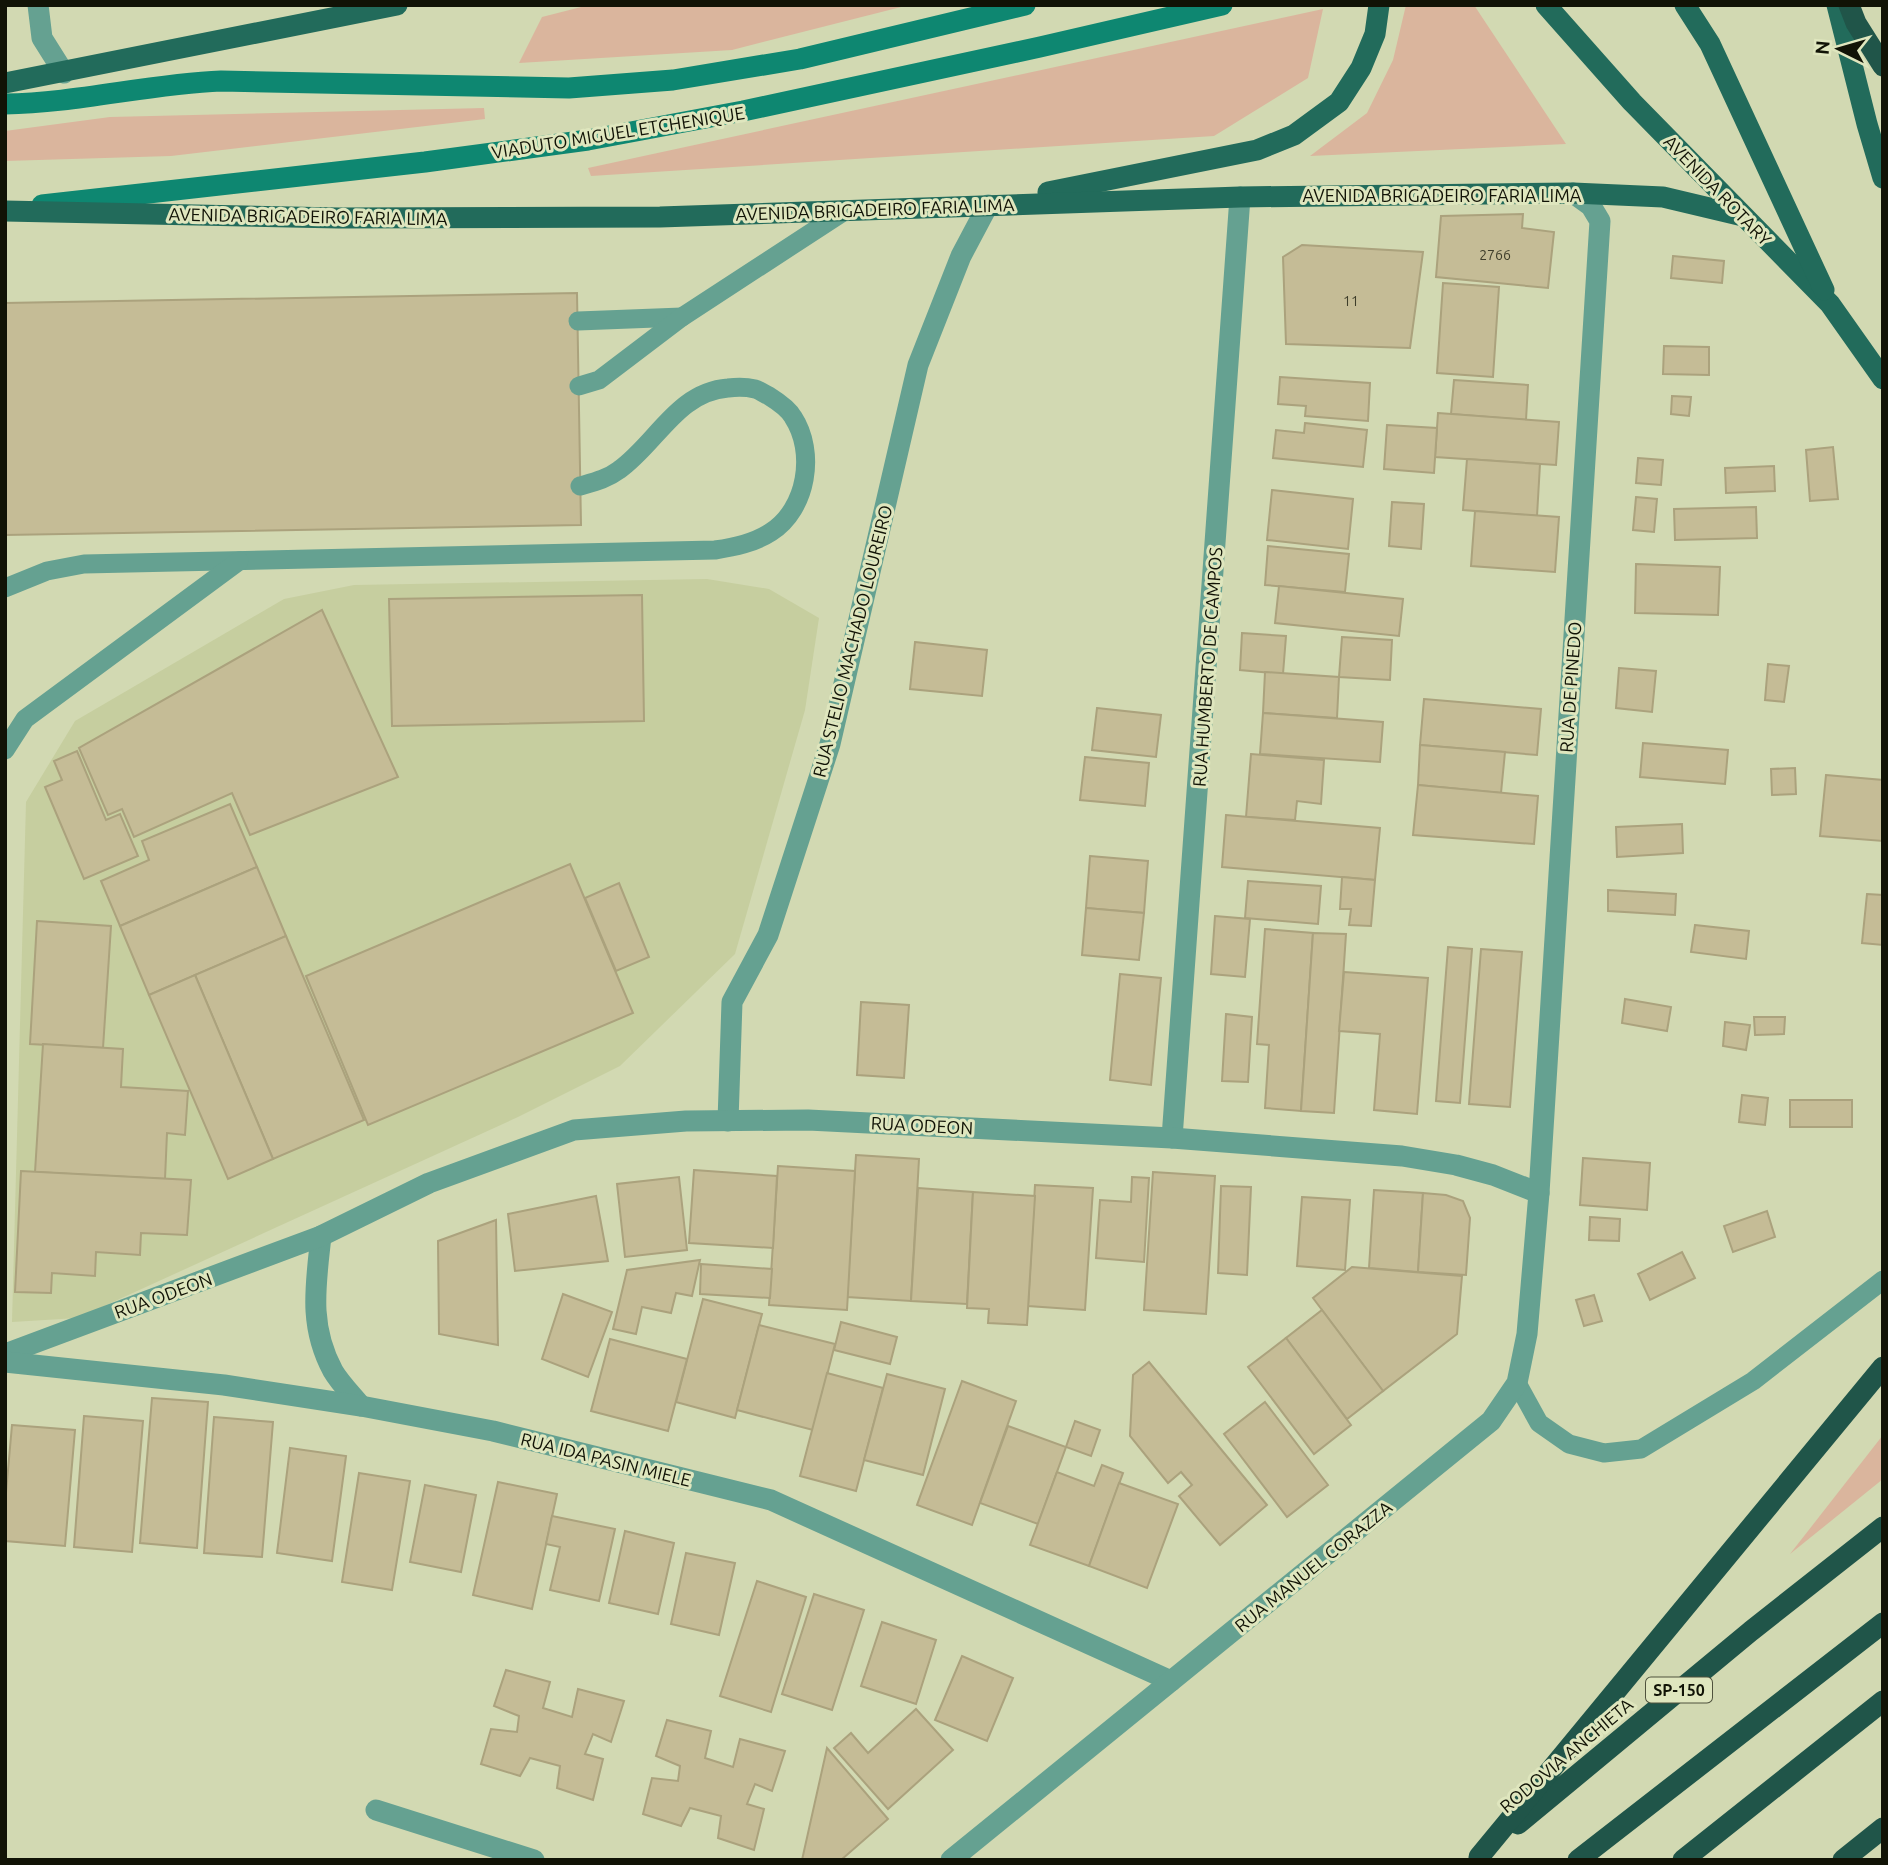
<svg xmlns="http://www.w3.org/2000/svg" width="1888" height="1865" font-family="Ubuntu,sans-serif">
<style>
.built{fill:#c6ce9f}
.green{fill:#dab59d}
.building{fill:#c5bc96;stroke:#aba27d;stroke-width:2}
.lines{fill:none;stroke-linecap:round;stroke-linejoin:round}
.lane{stroke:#65a191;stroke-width:19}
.street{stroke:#65a191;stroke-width:21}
.secondary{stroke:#0e8771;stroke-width:21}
.primary{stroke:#226b5b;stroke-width:21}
.highway{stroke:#205549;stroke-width:21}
.labels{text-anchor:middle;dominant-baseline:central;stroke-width:6;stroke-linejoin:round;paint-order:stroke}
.number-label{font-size:14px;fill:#3e3d2a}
.shield{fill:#dfe6be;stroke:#4f523d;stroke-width:2}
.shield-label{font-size:16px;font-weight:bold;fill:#111306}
.street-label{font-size:18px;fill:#111306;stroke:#dfe6be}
</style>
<rect width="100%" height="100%" fill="#d2d9b2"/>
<!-- built -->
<path class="built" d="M707 579 769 589 819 618 805 710 735 954 620 1066 518 1117 78 1318 12 1322 26 802 75 721 284 599 354 585Z"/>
<!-- green -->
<g class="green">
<path d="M589 5H909L732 50 519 63 542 17Z"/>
<path d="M1406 5H1474L1566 144 1310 156 1367 113 1393 60Z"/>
<path d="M1323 9 1308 78 1214 136 591 176 588 168Z"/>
<path d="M484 108 485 119 171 156 5 161V131L110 117Z"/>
<path d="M1883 1435V1479L1790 1554Z"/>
</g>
<!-- building -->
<g class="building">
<path d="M1523 214 1522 228 1554 232 1548 288 1436 277 1441 216Z"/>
<path d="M1302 245 1423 252 1410 348 1286 344 1283 257Z"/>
<path d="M1673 256 1724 261 1722 283 1671 278Z"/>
<path d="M1443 283 1499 287 1493 377 1437 373Z"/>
<path d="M577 293 581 525 5 535V303Z"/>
<path d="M1664 346 1709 347V375L1663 374Z"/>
<path d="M1280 377 1370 383 1368 421 1305 416 1306 406 1278 404Z"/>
<path d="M1454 380 1528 385 1526 420 1451 414Z"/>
<path d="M1672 396 1691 397 1689 416 1671 414Z"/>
<path d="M1438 413 1559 422 1556 465 1435 457Z"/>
<path d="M1305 423 1367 430 1363 467 1273 458 1276 430 1304 433Z"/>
<path d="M1387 425 1437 428 1434 473 1384 469Z"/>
<path d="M1833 447 1838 499 1810 501 1806 450Z"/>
<path d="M1638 458 1663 460 1661 485 1636 483Z"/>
<path d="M1467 459 1540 464 1537 516 1463 510Z"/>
<path d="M1774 466 1775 491 1726 493 1725 468Z"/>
<path d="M1272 490 1353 499 1348 549 1267 540Z"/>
<path d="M1636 497 1657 499 1654 532 1633 530Z"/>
<path d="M1392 502 1424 504 1421 549 1389 546Z"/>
<path d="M1756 507 1757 538 1675 540 1674 509Z"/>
<path d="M1475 511 1559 517 1555 572 1471 566Z"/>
<path d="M1268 546 1349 554 1345 592 1265 585Z"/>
<path d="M1636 564 1720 567 1718 615 1635 613Z"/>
<path d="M1279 586 1403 599 1399 636 1275 623Z"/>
<path d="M642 595 644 721 392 726 389 599Z"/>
<path d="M322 610 398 777 250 835 232 793 134 837 122 809 108 815 79 748Z"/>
<path d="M1242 633 1286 636 1283 674 1240 670Z"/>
<path d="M1342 637 1392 640 1390 680 1339 677Z"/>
<path d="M915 642 987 650 982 696 910 689Z"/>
<path d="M1768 664 1789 666 1784 702 1765 700Z"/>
<path d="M1619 668 1656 671 1652 712 1616 708Z"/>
<path d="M1265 672 1339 677 1337 718 1263 713Z"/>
<path d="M1424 699 1541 709 1537 755 1420 745Z"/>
<path d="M1097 708 1161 715 1156 757 1092 750Z"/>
<path d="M1263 713 1383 722 1380 762 1260 754Z"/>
<path d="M1643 743 1728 750 1725 784 1640 777Z"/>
<path d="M1420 745 1505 752 1501 793 1418 785Z"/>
<path d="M77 751 106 820 120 814 138 856 84 879 45 787 62 780 54 761Z"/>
<path d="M1251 754 1324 760 1321 804 1297 801 1295 820 1246 817Z"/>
<path d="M1085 757 1149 763 1145 806 1080 800Z"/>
<path d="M1795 768 1796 794 1772 795 1771 769Z"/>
<path d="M1826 775 1883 780V841L1820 836Z"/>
<path d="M1418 785 1538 796 1534 844 1413 835Z"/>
<path d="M230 804 257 867 120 926 101 881 149 860 142 841Z"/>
<path d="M1226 815 1380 828 1375 880 1222 867Z"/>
<path d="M1682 824 1683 853 1617 857 1616 827Z"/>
<path d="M1090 856 1148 861 1144 913 1086 908Z"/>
<path d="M570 864 633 1013 368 1125 306 976Z"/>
<path d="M257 867 286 936 149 995 120 926Z"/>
<path d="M1342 877 1375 880 1371 926 1349 925 1351 909H1340Z"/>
<path d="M1248 881 1321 886 1318 924 1245 918Z"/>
<path d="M619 883 649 957 616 971 585 898Z"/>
<path d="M1608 890 1676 894 1675 915 1608 911Z"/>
<path d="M1867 894 1883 895V945L1862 943Z"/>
<path d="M1086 908 1144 913 1139 960 1082 955Z"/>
<path d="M1215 916 1250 919 1245 977 1211 974Z"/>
<path d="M37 921 111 926 103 1048 30 1044Z"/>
<path d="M1695 925 1749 931 1746 959 1691 952Z"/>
<path d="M1265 929 1313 933 1301 1111 1265 1108 1269 1045 1257 1044Z"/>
<path d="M1313 933 1346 934 1334 1113 1301 1111Z"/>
<path d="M286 936 364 1120 273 1159 195 975Z"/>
<path d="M1448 947 1472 949 1460 1103 1436 1101Z"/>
<path d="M1481 949 1522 952 1510 1107 1469 1104Z"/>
<path d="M1344 972 1428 978 1417 1114 1374 1110 1380 1034 1339 1031Z"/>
<path d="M1120 974 1161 978 1151 1085 1110 1080Z"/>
<path d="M195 975 273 1159 228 1179 149 995Z"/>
<path d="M1625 999 1671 1007 1667 1031 1622 1023Z"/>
<path d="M861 1002 909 1005 904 1078 857 1075Z"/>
<path d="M1226 1014 1252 1017 1248 1082 1222 1081Z"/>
<path d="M1754 1017H1785L1784 1034 1755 1035Z"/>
<path d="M1725 1022 1750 1025 1746 1050 1723 1046Z"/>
<path d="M43 1044 123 1049 121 1087 188 1091 185 1135 167 1133 165 1179 35 1172Z"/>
<path d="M1742 1095 1768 1098 1765 1125 1739 1122Z"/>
<rect x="1790" y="1100" width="62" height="27"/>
<path d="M856 1155 919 1159 911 1301 847 1297Z"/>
<path d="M1583 1158 1650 1163 1647 1210 1580 1205Z"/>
<path d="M778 1166 855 1171 847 1310 769 1305Z"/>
<path d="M694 1170 777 1176 773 1248 689 1243Z"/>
<path d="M21 1171 191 1180 187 1235 141 1233 140 1255 96 1252 95 1276 52 1273 51 1293 15 1292Z"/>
<path d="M1153 1172 1215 1176 1206 1314 1144 1310Z"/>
<path d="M679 1177 687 1250 625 1257 617 1184Z"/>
<path d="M1132 1177 1149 1178 1144 1262 1096 1258 1100 1200 1131 1202Z"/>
<path d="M1035 1185 1093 1188 1085 1310 1028 1306Z"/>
<path d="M1221 1186 1251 1187 1247 1275 1218 1273Z"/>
<path d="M918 1188 973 1192 967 1304 911 1301Z"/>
<path d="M1374 1190 1423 1193 1418 1272 1369 1268Z"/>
<path d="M973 1192 1035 1196 1027 1325 988 1323 989 1309 967 1308Z"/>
<path d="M1423 1193 1446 1195 1463 1201 1470 1218 1466 1275 1418 1272Z"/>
<path d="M596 1196 608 1261 515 1271 508 1214Z"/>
<path d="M1302 1197 1350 1200 1345 1270 1297 1266Z"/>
<path d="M1767 1211 1775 1237 1733 1252 1724 1226Z"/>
<path d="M1590 1217 1620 1219 1619 1241 1589 1240Z"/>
<path d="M496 1220 498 1345 439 1334 438 1241Z"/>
<path d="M1682 1252 1695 1278 1650 1300 1638 1274Z"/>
<path d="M700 1260 692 1296 676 1293 671 1313 642 1307 636 1334 613 1329 627 1270Z"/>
<path d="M701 1264 772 1269 770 1298 700 1294Z"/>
<path d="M1352 1267 1462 1276 1457 1334 1383 1391 1313 1298Z"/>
<path d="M563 1294 612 1312 588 1377 542 1359Z"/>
<path d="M1594 1295 1602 1321 1584 1326 1576 1300Z"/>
<path d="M703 1299 762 1314 735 1418 676 1402Z"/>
<path d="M1322 1310 1383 1391 1347 1419 1286 1338Z"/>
<path d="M841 1322 897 1337 890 1364 834 1350Z"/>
<path d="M759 1325 835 1344 813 1430 737 1410Z"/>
<path d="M1286 1338 1351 1425 1314 1454 1248 1367Z"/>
<path d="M610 1339 687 1359 668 1431 591 1411Z"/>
<path d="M1149 1362 1267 1505 1220 1545 1179 1496 1192 1485 1181 1472 1168 1483 1130 1436 1133 1375Z"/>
<path d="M827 1373 883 1388 856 1491 800 1476Z"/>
<path d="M887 1374 945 1389 923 1475 864 1460Z"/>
<path d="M962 1381 1016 1401 972 1525 917 1505Z"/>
<path d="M152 1398 208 1402 197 1548 140 1543Z"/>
<path d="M1265 1402 1328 1485 1287 1517 1224 1434Z"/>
<path d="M84 1416 143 1421 132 1552 74 1547Z"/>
<path d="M214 1417 273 1422 262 1557 204 1553Z"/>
<path d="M1075 1421 1100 1430 1091 1456 1066 1447Z"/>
<path d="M12 1425 75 1430 65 1546 5 1541V1504Z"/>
<path d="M1008 1426 1066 1447 1038 1524 980 1503Z"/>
<path d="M290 1448 346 1456 332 1561 277 1553Z"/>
<path d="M1102 1465 1123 1473 1089 1566 1030 1545 1057 1472 1094 1486Z"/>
<path d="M359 1473 410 1481 392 1590 342 1582Z"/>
<path d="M498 1482 557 1494 532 1609 473 1595Z"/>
<path d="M1119 1483 1178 1504 1147 1588 1089 1566Z"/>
<path d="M425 1485 476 1495 461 1572 410 1562Z"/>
<path d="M552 1516 615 1529 599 1601 550 1590 560 1547 546 1544Z"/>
<path d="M625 1531 674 1543 658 1614 609 1603Z"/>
<path d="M686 1553 735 1563 719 1635 671 1624Z"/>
<path d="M757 1581 806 1597 771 1712 720 1696Z"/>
<path d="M814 1594 864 1610 832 1710 782 1694Z"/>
<path d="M882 1622 936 1640 916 1704 861 1686Z"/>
<path d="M962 1656 1013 1678 987 1741 935 1720Z"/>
<path d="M506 1670 550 1682 543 1708 572 1717 578 1689 624 1701 611 1742 593 1734 585 1754 603 1759 593 1800 557 1788 560 1766 530 1758 520 1776 481 1764 491 1729 517 1732 519 1716 494 1706Z"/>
<path d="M916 1709 953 1750 888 1809 834 1748 851 1733 868 1753Z"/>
<path d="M667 1720 711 1731 705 1758 733 1767 740 1739 785 1751 772 1791 755 1784 747 1804 764 1809 754 1850 718 1838 721 1816 690 1808 681 1826 643 1814 652 1778 678 1781 680 1766 656 1756Z"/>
<path d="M827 1748 888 1819 841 1860H802Z"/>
</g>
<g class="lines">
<!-- lane -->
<g class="lane">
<path d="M578 321 682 317"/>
<path d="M579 386 599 380 682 317 843 212"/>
<path d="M5 588 47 571 84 564 715 550C735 547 754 543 771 532 807 509 816 452 793 417 788 408 777 401 769 396 765 394 759 390 755 389 747 387 736 387 728 388 677 392 657 443 619 470 607 479 594 482 580 486"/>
<path d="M5 750 25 719 239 561"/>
<path d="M1517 1383 1539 1423 1569 1444 1604 1453 1641 1449 1753 1381 1883 1280"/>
</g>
<!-- street -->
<g class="street">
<path d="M38 5 42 38 64 73"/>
<path d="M728 1121 732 1002 768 935 830 744 918 365 961 256 988 205"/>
<path d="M1172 1138 1240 197"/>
<path d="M321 1236C316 1284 308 1325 333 1371 340 1383 352 1395 361 1406"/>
<path d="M5 1354 321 1236 429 1183 574 1130 686 1121 808 1120 1172 1138 1402 1156 1456 1165 1493 1175 1539 1193"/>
<path d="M5 1362 224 1385 361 1406 493 1431 771 1500 1171 1681"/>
<path d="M376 1810 534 1860"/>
<path d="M951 1860 1491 1421 1517 1383 1527 1334 1539 1193 1600 221 1591 206 1573 193"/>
</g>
<!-- secondary -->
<g class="secondary">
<path d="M5 104C77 103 148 84 221 81L569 88 673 80 800 59 1025 5"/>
<path d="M42 205 425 162 588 140 743 111 1040 47 1222 5"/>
</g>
<!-- primary -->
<g class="primary">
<path d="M1546 5 1632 102 1830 304 1883 379"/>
<path d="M1685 5 1710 44 1824 290"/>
<path d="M1837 5 1867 124 1883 178"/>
<path d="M5 83 397 5"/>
<path d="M1048 192 1257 150 1294 135 1339 102 1361 68 1375 34 1379 5"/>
<path d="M5 211 339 218 660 217 1240 197 1573 193 1663 197 1743 216"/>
</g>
<!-- highway -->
<g class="highway">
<path d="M1849 5 1856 23 1883 66"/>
<path d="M1518 1824 1751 1631 1883 1527"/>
<path d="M1479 1857 1883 1367"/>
<path d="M1578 1860 1883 1623"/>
<path d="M1683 1860 1883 1701"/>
<path d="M1843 1860 1883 1828"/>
</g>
</g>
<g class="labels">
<!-- number labels -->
<g class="number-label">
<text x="1495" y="255">2766</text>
<text x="1351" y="301">11</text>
</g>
<!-- shield labels -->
<rect class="shield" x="1646" y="1677.5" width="66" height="25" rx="5"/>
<g class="shield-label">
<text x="1679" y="1690">SP-150</text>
</g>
<!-- street labels -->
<g class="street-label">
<text transform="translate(618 132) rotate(-9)">VIADUTO MIGUEL ETCHENIQUE</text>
<text transform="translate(1718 190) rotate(46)">AVENIDA ROTARY</text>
<text x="1442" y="195">AVENIDA BRIGADEIRO FARIA LIMA</text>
<text transform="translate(875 209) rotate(-2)">AVENIDA BRIGADEIRO FARIA LIMA</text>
<text transform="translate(308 216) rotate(1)">AVENIDA BRIGADEIRO FARIA LIMA</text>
<text transform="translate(852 641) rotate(-76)">RUA STELIO MACHADO LOUREIRO</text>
<text transform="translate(1207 667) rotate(-86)">RUA HUMBERTO DE CAMPOS</text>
<text transform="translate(1570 687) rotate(-86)">RUA DE PINEDO</text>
<text transform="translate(922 1125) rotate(3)">RUA ODEON</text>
<text transform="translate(163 1295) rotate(-20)">RUA ODEON</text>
<text transform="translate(606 1459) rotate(14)">RUA IDA PASIN MIELE</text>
<text transform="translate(1313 1566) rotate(-39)">RUA MANUEL CORAZZA</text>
<text transform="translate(1566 1755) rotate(-40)">RODOVIA ANCHIETA</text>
</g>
</g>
<!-- border -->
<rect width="1888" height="1865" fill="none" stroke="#111306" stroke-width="14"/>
<!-- north arrow -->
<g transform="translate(1839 49) rotate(275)" stroke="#dfe6be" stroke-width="5" paint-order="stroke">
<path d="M0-5L12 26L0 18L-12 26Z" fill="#111306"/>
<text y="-10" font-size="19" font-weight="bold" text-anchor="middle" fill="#111306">N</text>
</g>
</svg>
